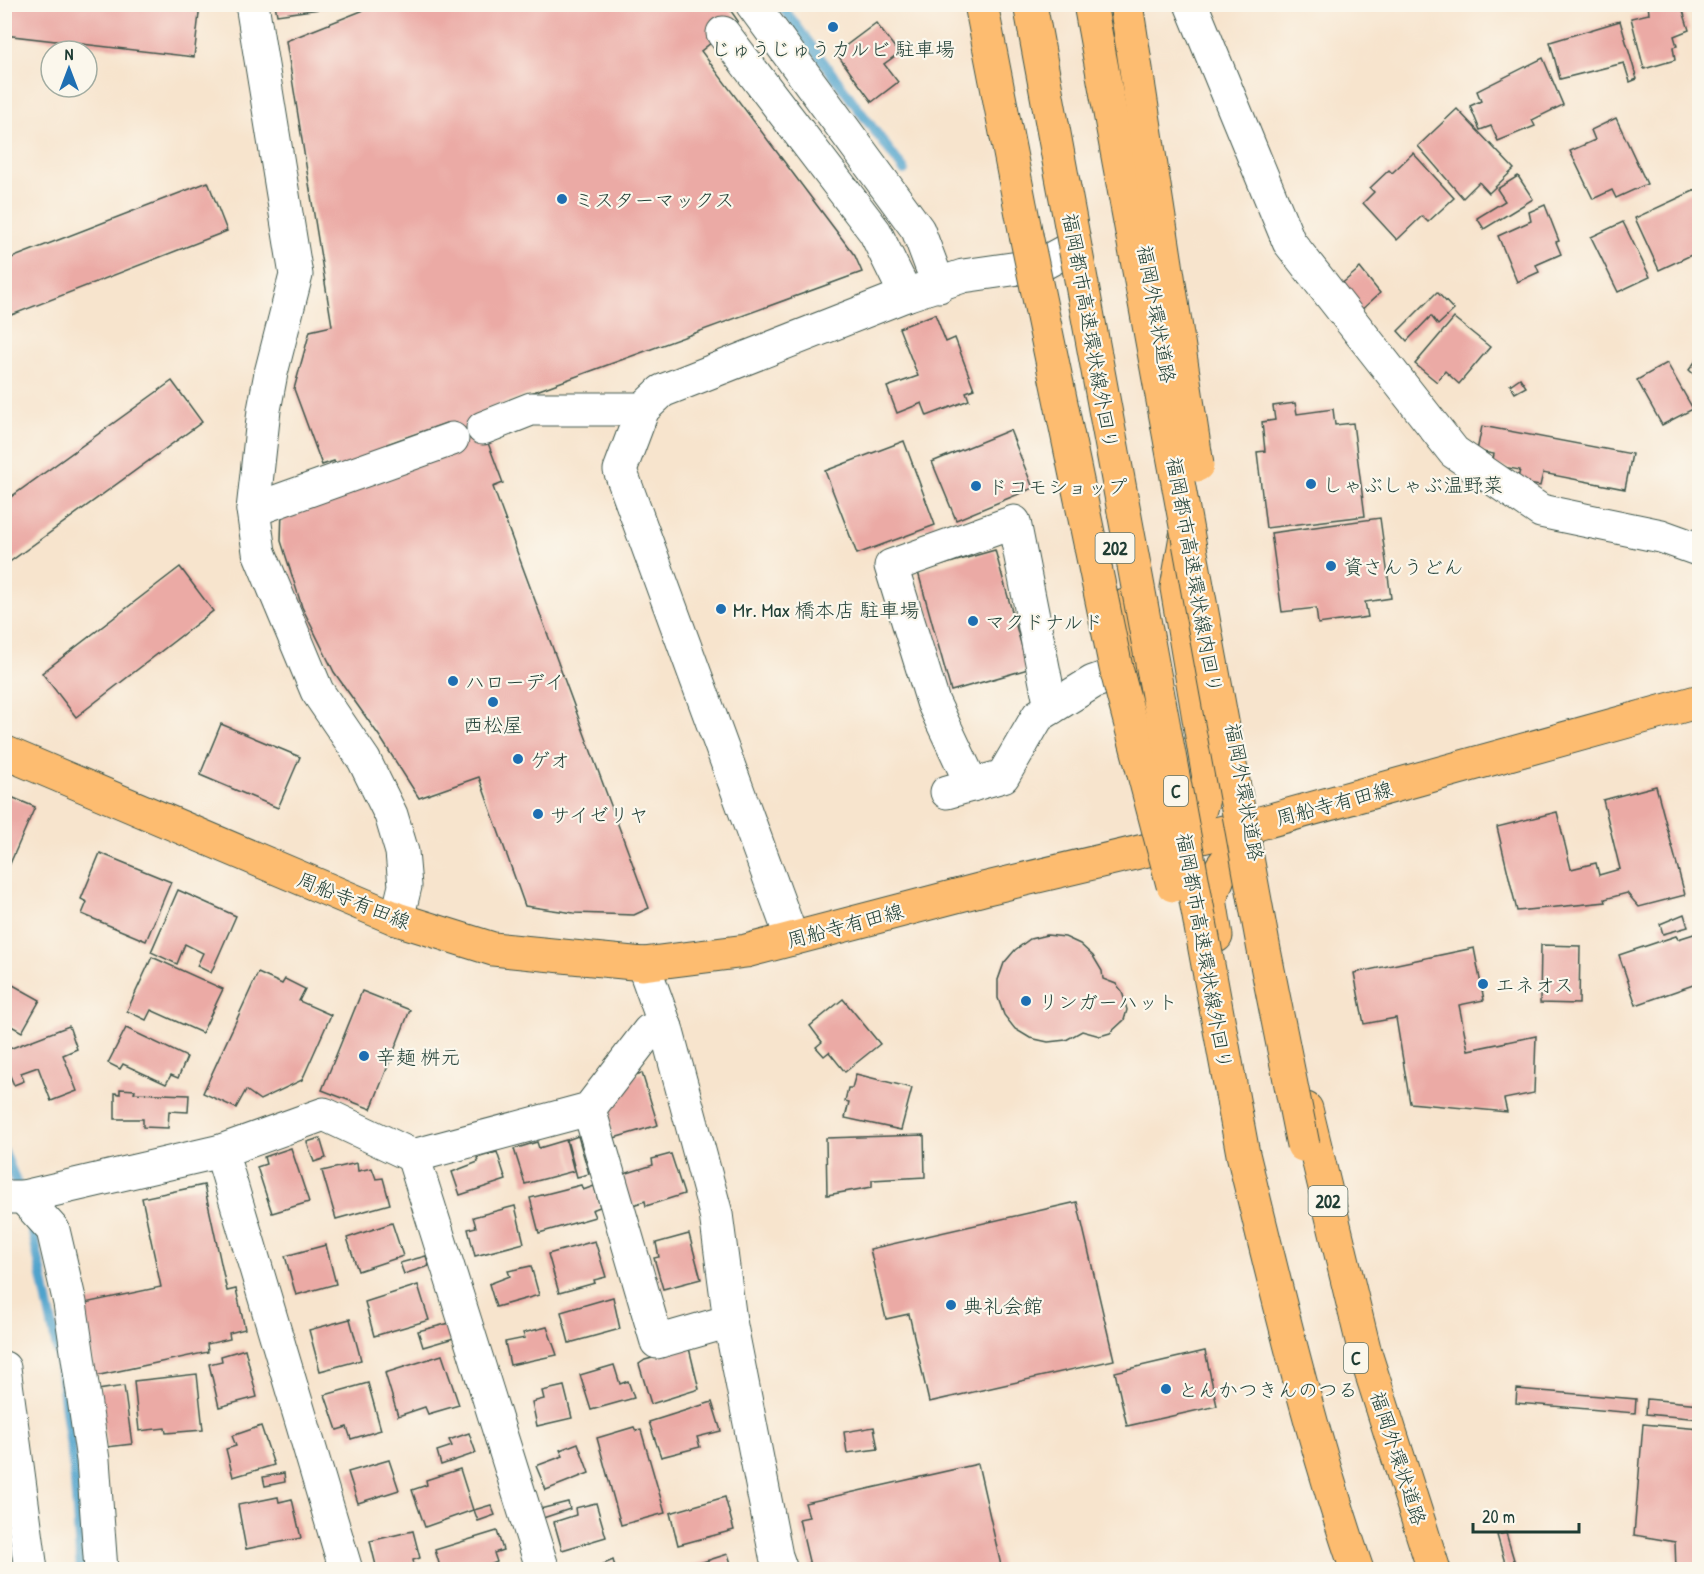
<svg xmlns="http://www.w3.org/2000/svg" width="1704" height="1574" font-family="'Patrick Hand','Klee One',sans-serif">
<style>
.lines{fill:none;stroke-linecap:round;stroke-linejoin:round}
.stream{stroke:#50a3cc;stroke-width:10}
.building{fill:#ebaaa5}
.minor-casing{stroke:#3f564b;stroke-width:35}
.major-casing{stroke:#3f564b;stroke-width:35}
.highway-casing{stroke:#3f564b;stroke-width:35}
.minor{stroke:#fff;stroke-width:33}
.major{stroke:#fdbc6f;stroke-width:33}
.highway{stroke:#fdbc6f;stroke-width:33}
.highway-bridge-casing{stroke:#3f564b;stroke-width:35;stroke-linecap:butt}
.highway-bridge{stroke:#fdbc6f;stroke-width:33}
.poi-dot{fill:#1f6fb2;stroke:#fbf7ec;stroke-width:2}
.labels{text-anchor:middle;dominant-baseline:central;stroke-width:4.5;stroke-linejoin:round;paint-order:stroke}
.shield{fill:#fbf7ec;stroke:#61756b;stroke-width:1.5}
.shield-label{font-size:18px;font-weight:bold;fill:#1f3d34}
.poi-label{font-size:20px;fill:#1f3d34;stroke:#fbf7ec;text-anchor:start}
.street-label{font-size:20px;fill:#1f3d34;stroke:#fbf7ec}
</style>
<rect width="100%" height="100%" fill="#fbf7ec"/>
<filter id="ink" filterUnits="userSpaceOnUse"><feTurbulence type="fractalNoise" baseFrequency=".0167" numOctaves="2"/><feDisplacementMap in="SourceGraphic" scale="12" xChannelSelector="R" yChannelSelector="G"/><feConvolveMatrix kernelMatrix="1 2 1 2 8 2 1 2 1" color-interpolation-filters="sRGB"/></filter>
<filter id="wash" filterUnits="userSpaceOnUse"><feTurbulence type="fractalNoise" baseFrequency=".008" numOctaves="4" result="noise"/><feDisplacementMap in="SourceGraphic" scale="24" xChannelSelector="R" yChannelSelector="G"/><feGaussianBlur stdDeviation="1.35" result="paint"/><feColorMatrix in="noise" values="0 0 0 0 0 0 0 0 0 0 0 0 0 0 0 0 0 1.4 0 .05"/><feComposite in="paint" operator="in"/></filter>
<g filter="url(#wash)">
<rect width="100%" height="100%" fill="#f7e4cd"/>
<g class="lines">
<!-- stream -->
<g class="stream">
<path d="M780 4 904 170"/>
<path d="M4 1152 21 1194"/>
<path d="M31 1223 59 1358 74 1469 81 1570"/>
</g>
</g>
<g id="blocks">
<!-- building -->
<g class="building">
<path d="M4 4 200 5 194 57 4 35Z"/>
<path d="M275 4H326V8L277 15Z"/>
<path d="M379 4H726L738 21 701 51 855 256 862 272 487 409 485 435 503 483 493 487 649 908 634 915 574 913 525 906 479 777 419 798 380 737 334 672 302 607 281 541 282 509 454 446 446 423 387 444 390 452 338 471 334 461 322 465 294 389 310 331 332 326 286 41Z"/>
<path d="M1681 4 1689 30 1674 36 1677 46 1673 47 1675 60 1644 69 1631 18 1649 14 1648 4Z"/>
<path d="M1620 21 1637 79 1630 82 1624 63 1560 79 1550 42Z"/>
<path d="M876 23 899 53 884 64 898 82 872 102 836 53Z"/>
<path d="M1543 58 1563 105 1532 120 1535 126 1498 141 1491 126 1480 130 1470 106 1481 101 1477 91Z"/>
<path d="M1457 109 1514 169 1489 193 1479 182 1463 198 1418 146Z"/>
<path d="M1616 118 1647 184 1616 198 1612 190 1593 199 1570 151 1595 140 1591 130Z"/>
<path d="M1413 153 1454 198 1428 222 1422 216 1397 240 1363 203 1374 192 1370 188 1389 170 1392 173Z"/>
<path d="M1518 176 1533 199 1484 229 1477 218 1505 201 1497 189Z"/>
<path d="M208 182 227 231 4 318V261Z"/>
<path d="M1700 188V251L1659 270 1635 218Z"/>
<path d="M1545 205 1559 241 1556 242 1561 254 1536 265 1539 272 1517 282 1498 236 1531 221 1529 212Z"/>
<path d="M1623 222 1650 277 1618 292 1591 237Z"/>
<path d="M1360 268 1380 293 1359 312 1338 287Z"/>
<path d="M1437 292 1454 310 1438 325 1431 316 1407 341 1398 331Z"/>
<path d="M935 314 946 342 955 338 974 389 966 392 969 400 927 416 922 403 897 413 887 387 918 376 899 328Z"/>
<path d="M1454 318 1490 347 1459 384 1445 371 1437 382 1415 364Z"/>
<path d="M1700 355V380L1689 370Z"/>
<path d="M1667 363 1693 409 1662 425 1637 380Z"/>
<path d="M1520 378 1526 387 1515 393 1510 385Z"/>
<path d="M172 381 202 422 4 566V502Z"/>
<path d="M1295 403 1297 414 1333 409 1335 425 1353 423 1365 516 1266 528 1257 452 1265 451 1262 422 1275 420 1273 406Z"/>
<path d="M1482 426 1632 454 1625 489 1543 473 1540 486 1517 482 1520 470 1492 465 1494 454 1477 451Z"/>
<path d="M1010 430 1033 488 956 520 932 462Z"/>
<path d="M904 441 935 525 857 554 825 471Z"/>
<path d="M1380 518 1391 598 1365 602 1368 617 1318 624 1316 608 1282 612 1271 533Z"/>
<path d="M995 550 1028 669 951 691 918 572Z"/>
<path d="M180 567 213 611 76 717 42 673Z"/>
<path d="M221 724 300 757 278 808 200 775Z"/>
<path d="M1656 786 1685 895 1639 907 1627 893 1605 899 1606 902 1517 911 1497 827 1557 812 1571 869 1596 863 1599 875 1620 869 1603 800Z"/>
<path d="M4 794 35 807 9 866 4 864Z"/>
<path d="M100 853 171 882 146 941 82 914 87 902 81 899Z"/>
<path d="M178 890 236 916 211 973 197 966 203 953 185 944 177 964 151 952Z"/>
<path d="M1684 914 1688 927 1663 934 1660 924Z"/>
<path d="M1700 932V978L1695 980 1696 984 1636 1005 1619 955 1676 936 1678 939Z"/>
<path d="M1047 935 1065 937 1080 944 1093 956 1102 971 1103 979 1116 984 1122 991 1127 1010 1124 1020 1110 1033 1100 1036 1082 1031 1066 1040 1048 1042 1030 1038 1015 1029 1004 1015 998 998V980L1004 963 1015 950 1030 939Z"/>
<path d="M1541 945 1580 946 1579 1004 1540 1003Z"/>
<path d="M1474 948 1484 1000 1459 1005 1468 1050 1536 1036 1534 1093 1504 1099 1507 1112 1410 1103 1396 1018 1364 1024 1354 973Z"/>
<path d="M152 957 223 989 202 1033 151 1010 146 1020 127 1011Z"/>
<path d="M258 973 282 984 285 979 305 989 299 1001 331 1015 302 1080 260 1100 246 1090 236 1108 203 1093Z"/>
<path d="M4 980 40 1000 22 1032 4 1022Z"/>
<path d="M362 991 410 1010 371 1109 322 1090Z"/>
<path d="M843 999 880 1044 845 1072 829 1052 824 1056 816 1047 822 1042 810 1026Z"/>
<path d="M69 1026 77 1049 63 1055 77 1091 51 1101 38 1067 21 1073 24 1081 14 1085 4 1062V1051Z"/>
<path d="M126 1028 187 1057 178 1078 171 1075 166 1084 123 1064 120 1069 108 1063Z"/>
<path d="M642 1073 658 1125 614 1138 602 1099 615 1081Z"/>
<path d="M856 1074 912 1088 901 1130 845 1118 849 1102 845 1101 848 1088H852Z"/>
<path d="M120 1089 135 1090 134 1093 189 1095 188 1112 169 1111 168 1128 143 1127V1119H115V1093L120 1094Z"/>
<path d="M924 1135 925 1177 872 1180V1187L827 1195 826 1138Z"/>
<path d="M578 1136 589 1174 577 1177 567 1140Z"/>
<path d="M320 1138 326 1158 314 1162 307 1142Z"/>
<path d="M566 1140 574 1171 525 1184 514 1149 537 1142 539 1148Z"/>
<path d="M291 1148 309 1202 272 1213 257 1167 266 1164 264 1157Z"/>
<path d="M497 1152 506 1180 460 1195 452 1172 478 1162 477 1158Z"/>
<path d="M671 1154 684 1194 646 1206 645 1201 630 1206 621 1175 653 1165 652 1159Z"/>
<path d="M357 1163 358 1171 372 1168 376 1179 383 1178 390 1204 336 1219 322 1171Z"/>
<path d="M204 1185 227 1291 236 1289 245 1329 229 1333 230 1339 207 1344 208 1352 95 1376 80 1304 161 1287 142 1198Z"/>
<path d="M581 1185 583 1190 594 1186 600 1207 592 1210 595 1217 539 1233 530 1198Z"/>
<path d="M1077 1202 1114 1360 929 1402 909 1314 886 1319 870 1249Z"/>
<path d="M515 1206 524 1243 475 1256 468 1229 476 1227 473 1217Z"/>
<path d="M392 1223 403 1256 358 1271 347 1238Z"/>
<path d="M689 1234 701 1279 663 1289 654 1258 659 1257 656 1243Z"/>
<path d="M595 1241 606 1277 594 1280 595 1283 559 1293 548 1254Z"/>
<path d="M326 1245 336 1284 296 1295 285 1256Z"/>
<path d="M426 1256 429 1266 404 1274 400 1263Z"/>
<path d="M531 1266 539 1295 496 1307 489 1284 510 1276 508 1271Z"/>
<path d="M418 1285 429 1320 374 1336 365 1302Z"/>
<path d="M613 1297 620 1329 569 1343 561 1312Z"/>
<path d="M350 1319 361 1360 320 1371 309 1330Z"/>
<path d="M450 1323 454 1338 423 1347 418 1331Z"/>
<path d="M547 1327 557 1355 510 1365 505 1342 525 1338 523 1333Z"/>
<path d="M689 1348 699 1389 651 1404 639 1364 645 1360Z"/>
<path d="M245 1349 257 1397 219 1407 209 1364 222 1361 221 1356Z"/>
<path d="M1205 1351 1217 1406 1127 1426 1115 1372Z"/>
<path d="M442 1355 459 1405 428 1414 425 1407 398 1416 385 1373Z"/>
<path d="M614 1365 620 1384 628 1381 634 1398 591 1410 580 1375Z"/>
<path d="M197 1374 203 1430 166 1433 165 1428 139 1431 134 1381Z"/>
<path d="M368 1383 381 1430 351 1439 347 1427 337 1430 325 1395Z"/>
<path d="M124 1386 132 1444 107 1447 98 1390Z"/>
<path d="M564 1386 572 1418 537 1426 532 1402 544 1399 542 1391Z"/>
<path d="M1517 1389 1636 1399 1635 1413 1516 1403Z"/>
<path d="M1647 1399 1700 1404V1419L1646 1414Z"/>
<path d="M712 1402 721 1431 697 1437 700 1447 661 1457 649 1422Z"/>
<path d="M1643 1424 1700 1429V1570H1676L1675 1542 1634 1535Z"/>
<path d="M261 1426 274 1465 233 1477 226 1449 236 1446 232 1436Z"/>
<path d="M634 1427 636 1431 641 1430 665 1513 621 1525 597 1438Z"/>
<path d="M874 1427 878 1449 847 1453 844 1432Z"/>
<path d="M469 1433 476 1453 441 1465 437 1451 452 1446 449 1440Z"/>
<path d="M578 1443 589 1473 546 1490 536 1466 563 1456 560 1450Z"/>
<path d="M389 1460 399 1490 358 1503 348 1472Z"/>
<path d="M978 1464 1002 1570H811L799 1519 809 1517 805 1503Z"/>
<path d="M460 1469 473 1510 425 1527 412 1490 427 1485 426 1480Z"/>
<path d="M284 1473 285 1482 265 1486 263 1477Z"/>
<path d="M278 1497 279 1502 292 1499 301 1538 246 1549 238 1505Z"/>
<path d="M725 1497 734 1530 678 1545 670 1513Z"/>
<path d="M568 1502 570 1509 543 1518 540 1509Z"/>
<path d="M596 1503 606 1537 562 1550 554 1522 576 1515 575 1508Z"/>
<path d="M491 1505 495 1515 478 1521 474 1510Z"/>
<path d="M413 1531 420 1558 413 1560 415 1570H377L370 1541Z"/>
<path d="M497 1531 503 1550 494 1553 497 1562 478 1570H441L435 1550Z"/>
<path d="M1506 1533 1517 1570H1507L1497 1535Z"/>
<path d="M728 1554 733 1570H692L690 1566Z"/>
<path d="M613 1560 616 1570H597V1567Z"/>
<path d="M510 1564 512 1570H498V1569Z"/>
</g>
</g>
</g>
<g filter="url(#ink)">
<use href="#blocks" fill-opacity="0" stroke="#3f564b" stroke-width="1.5"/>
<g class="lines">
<!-- minor casing -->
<g class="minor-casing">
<g id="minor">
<path d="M252 4 296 275 271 373 264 410 253 510 259 552 317 691 364 760 391 815 402 852 405 886 397 919"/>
<path d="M752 4 918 230 939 286"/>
<path d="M1191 4 1289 242 1454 452 1541 511 1661 536 1700 550"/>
<path d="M723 33 875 232 906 295"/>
<path d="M483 428 531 409H643"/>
<path d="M253 510 452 439"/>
<path d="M972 785 933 702 891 566 1014 522 1051 708"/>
<path d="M947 792 1003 776 1038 716 1093 682 1136 667"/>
<path d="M792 939 620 470 643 409 662 391 906 295 963 276 1040 265 1066 251"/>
<path d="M643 964 666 1028 716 1214 730 1321 776 1556 781 1570"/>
<path d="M589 1109 657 1342 730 1321"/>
<path d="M221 1151 346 1570"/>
<path d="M413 1156 543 1570"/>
<path d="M4 1197H23L221 1151 324 1114 413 1156 589 1109 649 1031 666 1028"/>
<path d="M23 1197 53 1230 70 1303 93 1460 101 1570"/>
<path d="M4 1368 31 1570"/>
</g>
</g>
<!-- major casing -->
<g class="major-casing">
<path id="major" d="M4 752 397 919 493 949 643 964 746 951 983 889 1253 825 1700 701"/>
</g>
<!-- highway casing -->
<g class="highway-casing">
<g id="highway">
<path d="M981 4 1026 235"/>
<path d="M1125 606 1150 741"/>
<path d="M1170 844 1197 819 1209 778 1177 588 1186 536"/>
<path d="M1216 936 1210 899 1222 867 1253 825"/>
<path d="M1306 1109 1365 1353 1434 1570"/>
</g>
</g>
<!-- minor -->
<use href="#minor" class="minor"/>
<!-- major -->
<use href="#major" class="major"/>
<!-- highway -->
<use href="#highway" class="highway"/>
<!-- highway-bridge casing -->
<g class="highway-bridge-casing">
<g id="highway-bridge">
<path d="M1030 4 1243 1154C1277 1293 1310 1434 1357 1570"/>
<path d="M1090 4 1264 950 1303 1145"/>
<path d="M1126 4 1197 465"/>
<path d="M1026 235 1116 668 1173 885"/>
</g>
</g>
<!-- highway-bridge -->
<use href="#highway-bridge" class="highway-bridge"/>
</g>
</g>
<!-- markers -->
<g class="poi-dot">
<circle cx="833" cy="27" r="6"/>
<circle cx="562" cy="199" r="6"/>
<circle cx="1311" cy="484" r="6"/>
<circle cx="976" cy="486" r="6"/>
<circle cx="1331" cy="566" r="6"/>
<circle cx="721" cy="609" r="6"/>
<circle cx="973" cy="621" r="6"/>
<circle cx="453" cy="681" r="6"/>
<circle cx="493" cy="702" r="6"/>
<circle cx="518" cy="759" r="6"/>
<circle cx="538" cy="814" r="6"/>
<circle cx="1483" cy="984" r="6"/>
<circle cx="1026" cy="1001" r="6"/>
<circle cx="364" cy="1056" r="6"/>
<circle cx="951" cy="1305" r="6"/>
<circle cx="1166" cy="1389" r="6"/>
</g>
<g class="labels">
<!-- shield labels -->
<g class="shield">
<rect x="1095.5" y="533" width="39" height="30" rx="4.5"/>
<rect x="1164" y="776" width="24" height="30" rx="4.5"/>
<rect x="1308.5" y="1186" width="39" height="30" rx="4.5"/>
<rect x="1344" y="1343" width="24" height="30" rx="4.5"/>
</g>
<g class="shield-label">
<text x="1115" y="548">202</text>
<text x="1176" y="791">C</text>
<text x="1328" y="1201">202</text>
<text x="1356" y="1358">C</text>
</g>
<!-- poi labels -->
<g class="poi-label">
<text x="833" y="48" text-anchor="middle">じゅうじゅうカルビ 駐車場</text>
<text x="574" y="199">ミスターマックス</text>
<text x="1323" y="484">しゃぶしゃぶ温野菜</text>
<text x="988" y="486">ドコモショップ</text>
<text x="1343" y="566">資さんうどん</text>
<text x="733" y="609">Mr. Max 橋本店 駐車場</text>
<text x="985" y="621">マクドナルド</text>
<text x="465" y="681">ハローデイ</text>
<text x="493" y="724" text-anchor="middle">西松屋</text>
<text x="530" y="759">ゲオ</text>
<text x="550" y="814">サイゼリヤ</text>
<text x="1495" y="984">エネオス</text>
<text x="1038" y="1001">リンガーハット</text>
<text x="376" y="1056">辛麺 桝元</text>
<text x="963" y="1305">典礼会館</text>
<text x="1178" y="1389">とんかつきんのつる</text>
</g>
<!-- street labels -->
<g class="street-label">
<text transform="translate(1157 314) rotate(80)">福岡外環状道路</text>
<text transform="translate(1091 331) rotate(80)">福岡都市高速環状線外回り</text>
<text transform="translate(1195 575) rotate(80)">福岡都市高速環状線内回り</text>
<text transform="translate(1245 792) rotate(80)">福岡外環状道路</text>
<text transform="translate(1334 803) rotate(-15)">周船寺有田線</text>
<text transform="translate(354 900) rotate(22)">周船寺有田線</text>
<text transform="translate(845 925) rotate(-15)">周船寺有田線</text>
<text transform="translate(1205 951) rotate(80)">福岡都市高速環状線外回り</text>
<text transform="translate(1399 1458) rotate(72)">福岡外環状道路</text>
</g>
</g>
<!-- margin -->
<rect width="1704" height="1574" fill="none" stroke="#fbf7ec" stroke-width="24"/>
<!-- north arrow -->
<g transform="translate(69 69)"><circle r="28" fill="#fbf7ec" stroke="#a3ada2" stroke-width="1.5"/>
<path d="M0-4.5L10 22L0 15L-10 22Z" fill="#1f6fb2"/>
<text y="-9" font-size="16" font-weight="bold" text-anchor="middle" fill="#1f3d34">N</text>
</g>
<!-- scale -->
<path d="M1473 1523v9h106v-9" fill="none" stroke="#1f3d34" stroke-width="3"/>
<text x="1482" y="1523" font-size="18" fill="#1f3d34" stroke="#fbf7ec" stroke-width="4.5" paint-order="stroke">20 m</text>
</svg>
